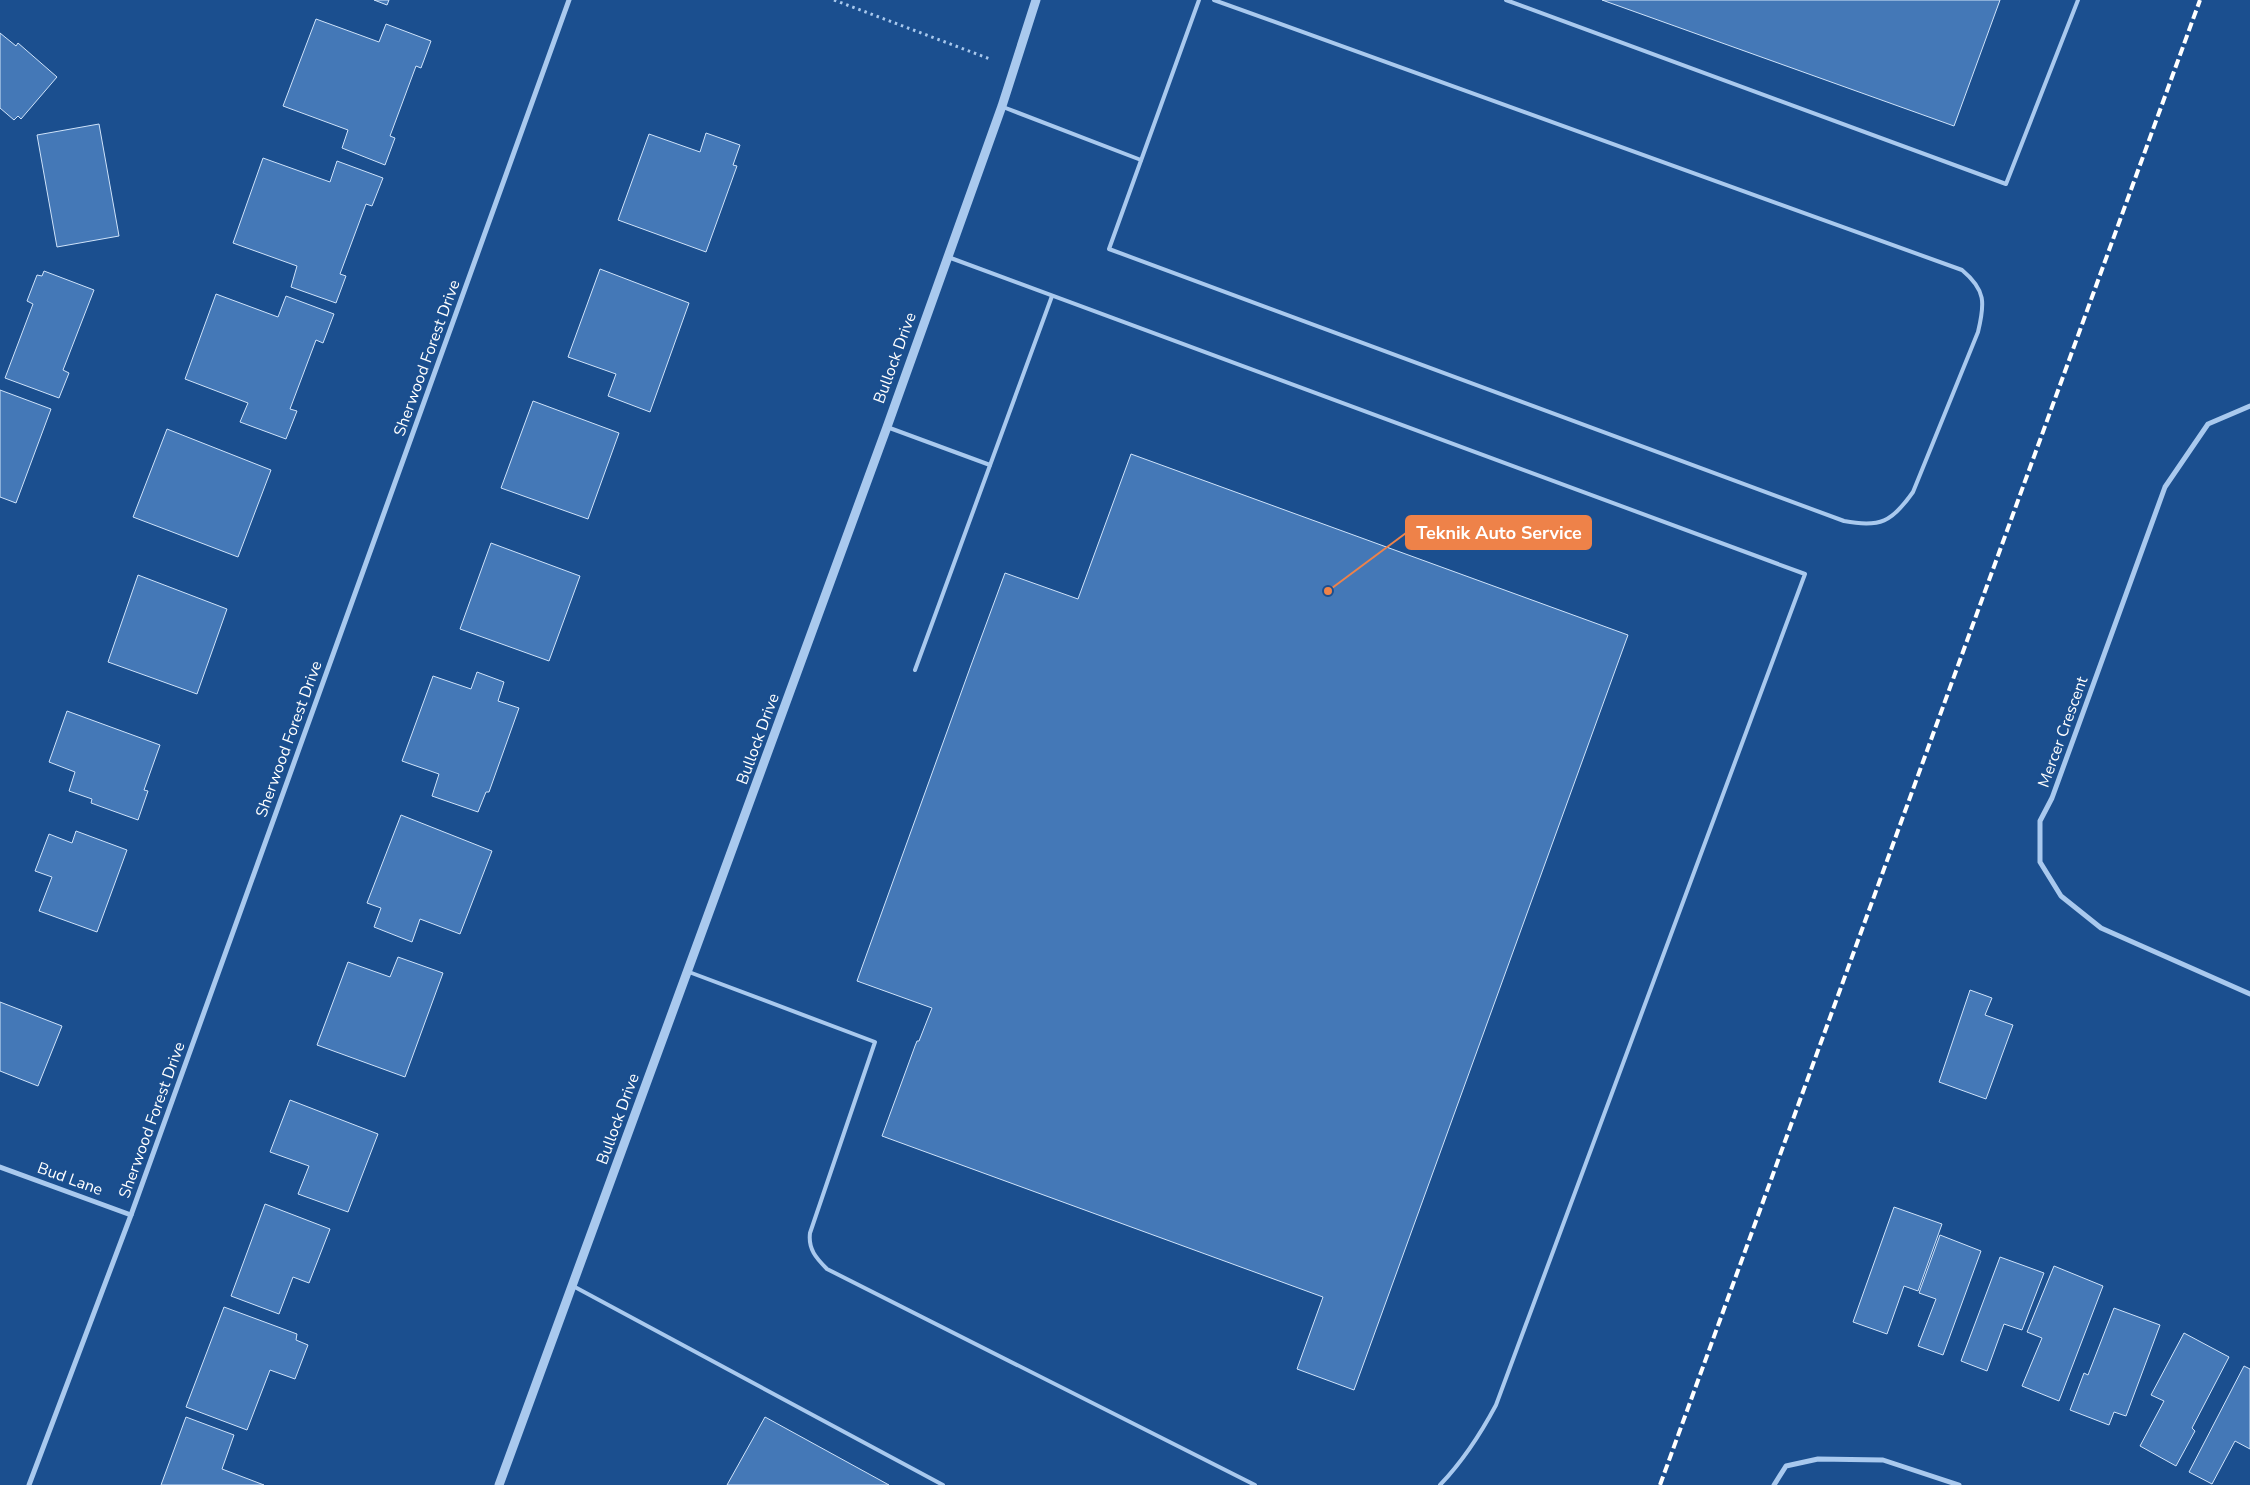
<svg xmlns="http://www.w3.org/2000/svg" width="2250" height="1485" font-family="'Nunito Sans',sans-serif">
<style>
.building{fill:#4478b7;stroke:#cfe3fa}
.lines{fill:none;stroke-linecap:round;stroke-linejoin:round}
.path{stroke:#a9c9ee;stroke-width:3;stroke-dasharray:2.5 4;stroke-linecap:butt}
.service{stroke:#a9c9ee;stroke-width:4}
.minor{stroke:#a9c9ee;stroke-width:5}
.tertiary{stroke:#a9c9ee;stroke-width:9}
.rail{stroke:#fff;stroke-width:4;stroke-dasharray:9 4;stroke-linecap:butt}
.labels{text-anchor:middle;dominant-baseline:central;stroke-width:4.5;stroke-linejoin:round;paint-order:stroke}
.street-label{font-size:16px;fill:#fff;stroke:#1b4f8f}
.leader{fill:none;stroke:#ee8249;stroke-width:2}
.callout-dot{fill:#ee8249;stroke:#1b4f8f;stroke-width:2}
.callout{fill:#ee8249;stroke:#ee8249;stroke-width:2}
.callout-label{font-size:18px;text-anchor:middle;font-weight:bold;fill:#fff}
</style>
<rect width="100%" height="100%" fill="#1b4f8f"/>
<!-- building -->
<g class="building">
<path d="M374 0H389L387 5Z"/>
<path d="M1602 0H2000L1954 126Z"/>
<path d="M316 19 379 42 386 24 431 41 421 68 416 66 390 136 395 138 385 165 342 148 348 130 283 106Z"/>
<path d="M0 33 16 46 18 43 57 77 21 119 18 116 14 120 0 108Z"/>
<path d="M99 124 119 236 57 247 37 135Z"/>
<path d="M706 133 740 145 733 165 737 166 706 252 618 220 649 134 700 152Z"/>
<path d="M263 158 330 182 337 161 383 178 372 206 366 204 340 274 346 276 336 303 291 287 297 266 233 243Z"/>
<path d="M600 269 689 303 650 412 608 396 616 374 568 357Z"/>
<path d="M44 271 94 290 63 370 69 373 59 398 5 378 33 304 27 301 37 275 42 276Z"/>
<path d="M216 294 278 317 286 296 334 314 323 343 316 340 290 409 297 411 286 439 240 422 248 403 185 379Z"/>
<path d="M0 390 51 409 16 503 0 497Z"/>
<path d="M533 401 619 433 588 519 501 488Z"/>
<path d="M167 429 271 470 238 557 133 517Z"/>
<path d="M1131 454 1628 635 1354 1390 1297 1369 1323 1297 882 1136 915 1046 917 1041H919L932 1008 857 981 970 668 1005 573 1078 599Z"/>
<path d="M491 543 580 576 549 661 460 629Z"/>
<path d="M138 575 227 609 197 694 108 662Z"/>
<path d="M477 672 504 682 498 701 519 708 489 792H486L478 812 432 796 439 774 402 761 433 676 471 689Z"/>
<path d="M67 711 160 745 144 790 148 791 138 820 91 803 92 799 69 791 75 772 49 762Z"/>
<path d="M401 815 492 851 460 934 420 919 412 942 374 927 381 908 367 903Z"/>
<path d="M76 831 127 850 97 932 39 911 52 877 35 871 49 834 72 843Z"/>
<path d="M398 957 443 973 405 1077 317 1045 348 962 390 977Z"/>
<path d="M1970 990 1992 998 1985 1015 2013 1025 1986 1099 1939 1082Z"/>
<path d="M0 1002 62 1026 38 1086 0 1071Z"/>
<path d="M290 1100 378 1134 348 1212 298 1194 309 1166 270 1152Z"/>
<path d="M265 1204 330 1229 309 1283 293 1277 279 1314 231 1296Z"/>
<path d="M1894 1207 1942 1224 1918 1291 1904 1286 1887 1334 1853 1322Z"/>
<path d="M1940 1235 1981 1251 1943 1355 1918 1346 1936 1299 1919 1293Z"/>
<path d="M2000 1257 2044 1273 2022 1330 2004 1324 1987 1371 1961 1361Z"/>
<path d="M2054 1266 2103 1286 2059 1401 2022 1386 2042 1338 2027 1332Z"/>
<path d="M224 1307 297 1334 296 1340 308 1345 295 1379 270 1370 247 1430 186 1407Z"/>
<path d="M2114 1308 2160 1325 2126 1416 2114 1412 2109 1425 2070 1410 2084 1373 2088 1375Z"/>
<path d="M2184 1333 2229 1357 2192 1428 2195 1431 2176 1466 2140 1446 2164 1401 2151 1395Z"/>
<path d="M2244 1366 2250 1369V1449L2235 1441 2212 1484 2189 1472Z"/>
<path d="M186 1417 234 1435 222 1469 264 1485H161Z"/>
<path d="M765 1417 889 1485H727Z"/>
</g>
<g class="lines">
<!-- path -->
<path class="path" d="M834 0 990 59"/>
<!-- service -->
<g class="service">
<path d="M1199 0 1109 249 1844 521C1880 528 1892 522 1913 492L1978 332C1985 303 1986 290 1962 270L1214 0"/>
<path d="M1506 0 2006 184 2078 0"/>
<path d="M1003 107 1141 160"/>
<path d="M948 257 1805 574 1496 1405C1480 1435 1463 1461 1440 1485"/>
<path d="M887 427 990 465"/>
<path d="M915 670 1052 296"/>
<path d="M689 972 875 1042 810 1233C808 1249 816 1258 827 1269L1255 1485"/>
<path d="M573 1286 943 1485"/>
</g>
<!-- minor -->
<g class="minor">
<path d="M2250 406 2208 424 2165 487 2052 798 2040 821V862L2061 896 2101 928 2250 994"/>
<path d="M0 1167 131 1215"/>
<path d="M29 1485 131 1215 569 0"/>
<path d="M1774 1485 1786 1466 1818 1459 1883 1460 1959 1485"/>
</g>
<!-- tertiary -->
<path class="tertiary" d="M499 1485 887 427 1002 106 1036 0"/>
<!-- rail -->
<path class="rail" d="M1660 1485 2200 0"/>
</g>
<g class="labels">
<!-- street labels -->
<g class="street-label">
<text transform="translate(427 358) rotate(-70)">Sherwood Forest Drive</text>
<text transform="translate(895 358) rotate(-70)">Bullock Drive</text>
<text transform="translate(2063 732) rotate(-70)">Mercer Crescent</text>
<text transform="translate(289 739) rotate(-70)">Sherwood Forest Drive</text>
<text transform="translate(758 739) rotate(-70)">Bullock Drive</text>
<text transform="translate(618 1119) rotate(-70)">Bullock Drive</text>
<text transform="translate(152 1120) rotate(-70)">Sherwood Forest Drive</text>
<text transform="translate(70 1179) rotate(20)">Bud Lane</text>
</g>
</g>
<!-- callouts -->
<path class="leader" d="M1328 591L1406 533"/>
<circle class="callout-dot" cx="1328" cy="591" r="5"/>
<rect class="callout" x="1406" y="516" width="185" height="33" rx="5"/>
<g class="callout-label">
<text x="1499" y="539">Teknik Auto Service</text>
</g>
</svg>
